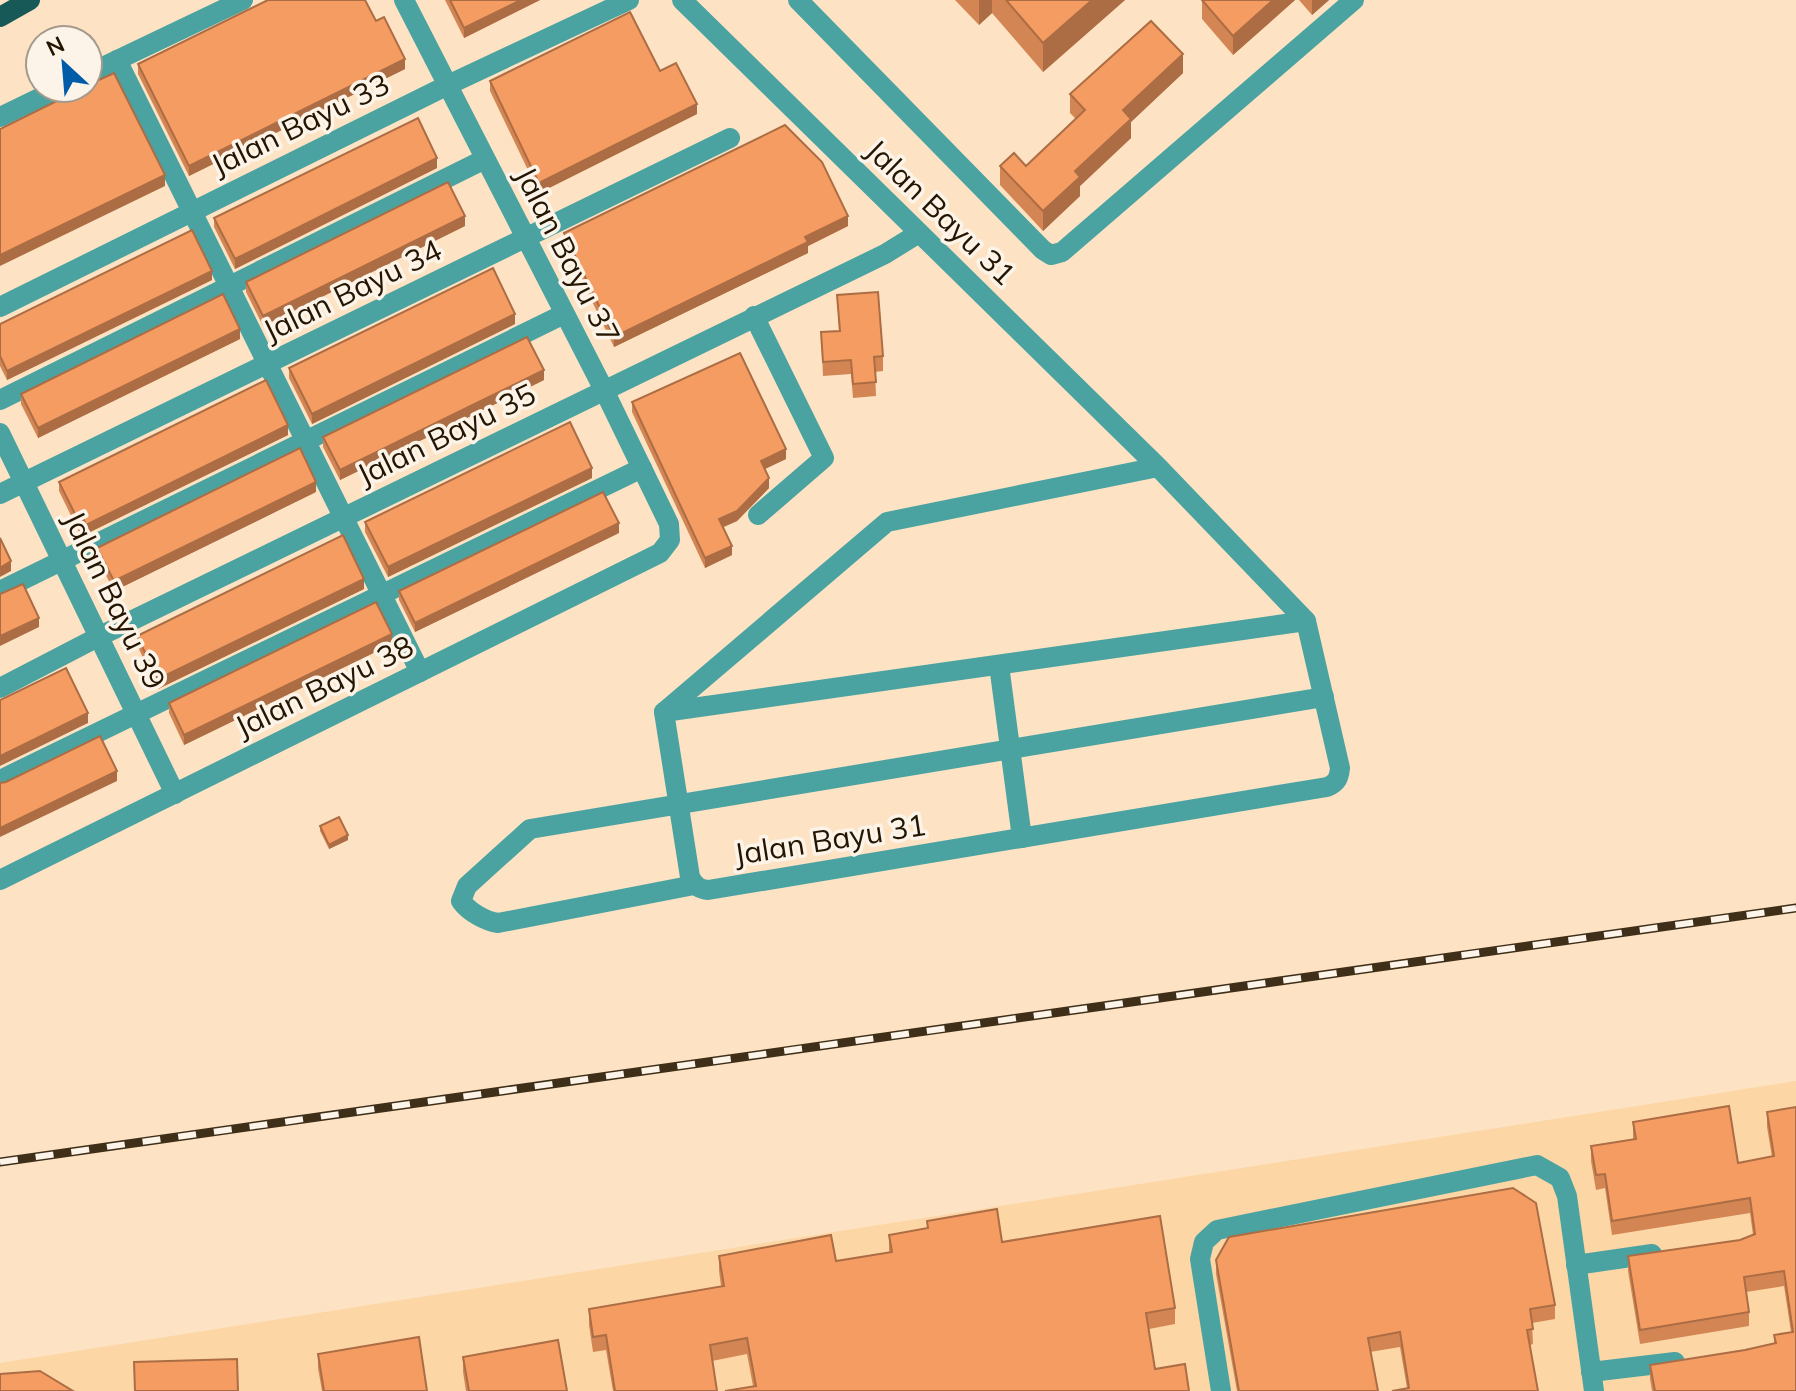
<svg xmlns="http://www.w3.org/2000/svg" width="1796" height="1391" font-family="Mulish,sans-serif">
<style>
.built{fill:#fdd6a6}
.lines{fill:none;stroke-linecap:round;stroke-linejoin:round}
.minor{stroke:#4aa3a1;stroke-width:20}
.major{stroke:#165957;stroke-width:20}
.rail-casing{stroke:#3f2f19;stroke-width:9}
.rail{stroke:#fcf3e9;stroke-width:6;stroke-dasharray:18;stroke-linecap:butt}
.wall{fill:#d38654}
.shaded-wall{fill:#ac6d45}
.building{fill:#f59c62;stroke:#ac6d45;stroke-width:2}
.labels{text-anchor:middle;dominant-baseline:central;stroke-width:7;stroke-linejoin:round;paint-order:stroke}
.street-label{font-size:30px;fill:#241501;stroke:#fcf3e9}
</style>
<rect width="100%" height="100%" fill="#fde3c3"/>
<!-- built -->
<path class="built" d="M1796 1081V1391H0V1363Z"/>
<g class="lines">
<!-- minor -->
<g class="minor">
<path d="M682 0 1158 467 1306 621 1340 768C1339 778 1337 783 1327 787L708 890C699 889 695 886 690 877L664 712 887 522 1158 467"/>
<path d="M798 0 1043 250 1051 255 1062 252 1354 0"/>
<path d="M117 60 420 672"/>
<path d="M88 74 243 0"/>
<path d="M0 117 60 88"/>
<path d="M0 307 448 85 629 0"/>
<path d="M754 316 824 458 758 515"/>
<path d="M0 400 485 159"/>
<path d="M0 433 175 794"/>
<path d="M0 494 730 138"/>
<path d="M0 591 564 314"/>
<path d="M999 665 1022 838"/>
<path d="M0 688 100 636 885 254 919 233"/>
<path d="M664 712 1306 621"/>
<path d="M0 780 642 468"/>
<path d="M0 880 660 553 670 540 669 524 604 390 404 0"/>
<path d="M694 885 498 923C485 921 469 912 461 901L467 886 530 829 1324 697"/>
<path d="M1576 1265 1652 1254"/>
<path d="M1591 1372 1675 1362"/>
<path d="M1221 1391 1200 1259 1204 1242 1217 1230 1537 1165 1560 1178 1567 1196 1594 1391"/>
</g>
<!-- major -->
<path class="major" d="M0 17 30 0"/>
<!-- rail casing -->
<g class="rail-casing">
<path id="rail" d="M0 1162 1796 908"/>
</g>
<!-- rail -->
<use href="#rail" class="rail"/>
</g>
<!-- wall -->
<g class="wall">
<path d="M445 0H540L464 38Z"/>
<path d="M955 0H1125L1043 72 992 13 979 25Z"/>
<path d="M1202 0H1295L1233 55 1202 19Z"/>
<path d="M1299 0H1329L1312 15Z"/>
<path d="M376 21 405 69 189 176 138 74V64Z"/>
<path d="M660 71 697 114 539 193 490 91V81Z"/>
<path d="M1183 73 1131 122V138L1080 186V196L1043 231 1000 185V166H1026L1076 119 1070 113V94Z"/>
<path d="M437 168 235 269 214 227V218Z"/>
<path d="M465 226 263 326 246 292V282Z"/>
<path d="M848 226 808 246V253L614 347 564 243V233Z"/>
<path d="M212 280 7 380 0 366V324Z"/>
<path d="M837 295 883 356V371L875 372 876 396 853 398 851 374 823 376 821 332 839 331Z"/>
<path d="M515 324 312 424 289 378V368Z"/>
<path d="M240 339 38 438 21 404V394Z"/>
<path d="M544 380 340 480 323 447V437Z"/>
<path d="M632 402 786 459 764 469 769 488 737 521 723 527 732 555 705 568 632 412Z"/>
<path d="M288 435 86 534 84 530 79 532 59 491V482Z"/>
<path d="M592 478 388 577 365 532V522Z"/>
<path d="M316 492 114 591 97 558V548Z"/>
<path d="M619 533 415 632 399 600V591Z"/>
<path d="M364 589 158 689 137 645V636Z"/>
<path d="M392 644 184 745 169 713V703Z"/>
<path d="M320 826 348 840 329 849 320 831Z"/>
<path d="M1796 1107V1391H1652L1650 1379V1365L1745 1350 1774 1343V1335L1791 1332 1784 1286 1746 1292 1749 1312V1326L1640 1344 1628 1271V1256L1740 1240 1753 1235 1750 1213 1612 1235 1605 1188 1596 1190 1591 1161V1146L1633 1139V1122L1738 1163 1772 1157 1767 1127V1112Z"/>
<path d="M927 1221 1002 1242 1175 1308V1324L1149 1329 1155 1369 1189 1391 753 1386 747 1354 712 1361 717 1391H613L606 1350 593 1352 589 1325V1309L721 1286 719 1271V1256L836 1261 889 1253V1235L927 1228Z"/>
<path d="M1216 1260 1555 1305V1319L1532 1323 1533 1344 1407 1388 1400 1347 1370 1352 1378 1391H1237L1216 1274Z"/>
<path d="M318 1354 427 1391H322L318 1368Z"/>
<path d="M463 1357 567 1391H466L463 1372Z"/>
</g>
<!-- shaded-wall -->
<g class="shaded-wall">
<path d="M521 0H540L464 38V28Z"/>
<path d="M979 0H992V13L979 25Z"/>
<path d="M1092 0H1125L1043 72V43Z"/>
<path d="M1273 0H1295L1233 55V36Z"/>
<path d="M1312 0H1329L1312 15Z"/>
<path d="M1183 54V73L1131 122V138L1080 186V196L1043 231V211L1075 171 1123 110Z"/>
<path d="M405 59V69L189 176V166Z"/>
<path d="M697 104V114L539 193V183Z"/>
<path d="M437 158V168L235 269V259Z"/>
<path d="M165 175V186L0 266V255Z"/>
<path d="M465 216V226L263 326V316Z"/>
<path d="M848 216V226L808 246V253L614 347V337L805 237Z"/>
<path d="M212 271V280L7 380V371Z"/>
<path d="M515 314V324L312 424V414Z"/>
<path d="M240 329V339L38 438V428Z"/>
<path d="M544 370V380L340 480V470Z"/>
<path d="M288 425V435L86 534V525Z"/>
<path d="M786 449V459L761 471V461Z"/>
<path d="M592 468V478L388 577V567Z"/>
<path d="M769 478V488L737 521 719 529V519Z"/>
<path d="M316 482V492L114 591V581Z"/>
<path d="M84 520V530L79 532V522Z"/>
<path d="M619 523V533L415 632V623Z"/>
<path d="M732 546V555L705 568V558Z"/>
<path d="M11 561V571L0 577V568Z"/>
<path d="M364 579V589L158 689V679Z"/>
<path d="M39 618V627L0 646V636Z"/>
<path d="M392 634V644L184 745V735Z"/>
<path d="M88 713V723L0 766V756Z"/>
<path d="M117 771V781L0 837V828Z"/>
<path d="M348 835V840L329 849V845Z"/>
</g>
<!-- building -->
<g class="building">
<path d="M268 0H365L376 21 384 17 405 59 189 166 138 64Z"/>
<path d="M450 0H521L464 28Z"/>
<path d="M1006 0H1092L1043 43Z"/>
<path d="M1202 0H1273L1233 36Z"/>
<path d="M630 12 660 71 676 63 697 104 539 183 490 81Z"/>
<path d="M1151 21 1183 54 1123 110 1131 119 1075 171 1080 177 1043 211 1000 166 1014 153 1026 166 1085 110 1070 94Z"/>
<path d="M114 73 165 175 0 255V129L83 88H88V85Z"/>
<path d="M418 118 437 158 235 259 214 218Z"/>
<path d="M785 125 822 162 848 216 805 237 808 242 614 337 564 233Z"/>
<path d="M448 182 465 216 263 316 246 282Z"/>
<path d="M192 230 212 271 7 371 0 356V324Z"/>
<path d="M493 268 515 314 312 414 289 368Z"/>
<path d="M878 292 883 356 874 357 876 382 853 384 851 360 823 362 821 332 840 331 837 295Z"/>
<path d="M223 294 240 329 38 428 21 394Z"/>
<path d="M527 337 544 370 340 470 323 437Z"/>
<path d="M740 353 786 449 761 461 769 478 737 511 719 519 732 546 705 558 632 402Z"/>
<path d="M266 380 288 425 86 525 84 520 79 522 59 482Z"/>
<path d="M570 422 592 468 388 567 365 522Z"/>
<path d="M300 448 316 482 114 581 97 548Z"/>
<path d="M603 492 619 523 415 623 399 591Z"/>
<path d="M343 535 364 579 158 679 137 636Z"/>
<path d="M0 538 11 561 0 568Z"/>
<path d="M23 584 39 618 0 636V594Z"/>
<path d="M376 602 392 634 184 735 169 703Z"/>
<path d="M66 668 88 713 0 756V700Z"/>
<path d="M100 736 117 771 0 828V783L6 782Z"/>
<path d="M339 817 348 835 329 845 320 826Z"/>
<path d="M1729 1106 1738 1163 1774 1156 1767 1112 1796 1107V1391H1655L1650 1365 1745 1350 1776 1343 1774 1335 1793 1332 1784 1271 1744 1277 1749 1312 1640 1330 1628 1256 1740 1240 1755 1234 1750 1198 1612 1221 1605 1174 1596 1175 1591 1146 1636 1139 1633 1122Z"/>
<path d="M1513 1188 1536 1203 1555 1305 1530 1309 1533 1329 1527 1330 1538 1391H1392L1409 1388 1400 1332 1368 1338 1378 1391H1239L1216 1260 1229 1237Z"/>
<path d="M997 1209 1002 1242 1160 1216 1175 1308 1146 1313 1155 1369 1185 1364 1189 1391H725L756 1386 747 1338 710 1345 717 1391H615L606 1335 593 1337 589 1309 724 1286 719 1256 831 1235 836 1261 892 1252 889 1235 928 1228 927 1221Z"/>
<path d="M419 1337 427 1391H324L318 1354Z"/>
<path d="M558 1340 567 1391H469L463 1357Z"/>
<path d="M237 1359 238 1391H135L134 1362Z"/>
<path d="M40 1371 73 1391H0V1374Z"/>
</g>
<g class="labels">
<!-- street labels -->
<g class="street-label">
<text transform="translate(300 124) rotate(-26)">Jalan Bayu 33</text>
<text transform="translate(941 212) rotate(44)">Jalan Bayu 31</text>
<text transform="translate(568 255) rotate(63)">Jalan Bayu 37</text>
<text transform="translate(352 290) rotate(-26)">Jalan Bayu 34</text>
<text transform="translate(446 434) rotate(-26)">Jalan Bayu 35</text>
<text transform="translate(115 600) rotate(64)">Jalan Bayu 39</text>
<text transform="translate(324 686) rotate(-26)">Jalan Bayu 38</text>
<text transform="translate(830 839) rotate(-9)">Jalan Bayu 31</text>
</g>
</g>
<!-- north arrow -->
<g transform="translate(64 64) rotate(334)"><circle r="38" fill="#fcf3e9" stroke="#a69a8c" stroke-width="2"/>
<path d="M0-6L14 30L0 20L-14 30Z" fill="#005ca9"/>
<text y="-12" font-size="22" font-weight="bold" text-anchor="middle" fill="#241501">N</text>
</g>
</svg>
